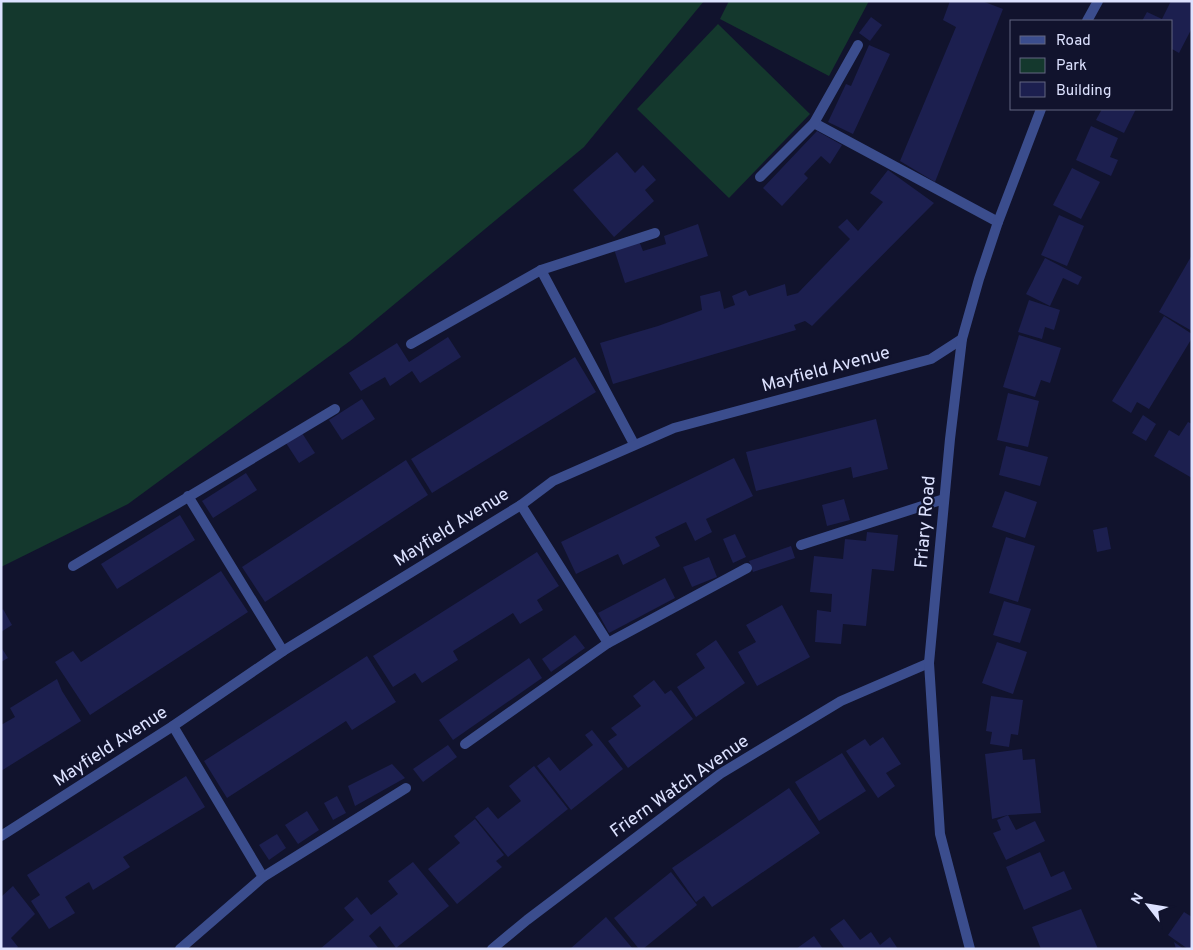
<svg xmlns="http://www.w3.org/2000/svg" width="1193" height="950" font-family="Overpass,sans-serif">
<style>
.green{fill:#14382d}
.building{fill:#1c1f4f}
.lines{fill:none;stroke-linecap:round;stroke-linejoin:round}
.service{stroke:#3b4d8d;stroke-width:10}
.minor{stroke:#3b4d8d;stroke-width:10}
.tertiary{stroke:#3b4d8d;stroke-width:10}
.labels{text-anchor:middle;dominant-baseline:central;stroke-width:4.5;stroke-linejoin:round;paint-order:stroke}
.street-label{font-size:18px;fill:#dde2ff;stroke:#11132d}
</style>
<rect width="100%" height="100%" fill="#11132d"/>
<!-- green -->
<g class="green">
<path d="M1 1H704L584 147 350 341 128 504 1 567Z"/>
<path d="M729 1H869L829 76 720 19Z"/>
<path d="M718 24 810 114 729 198 637 109Z"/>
</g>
<!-- building -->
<g class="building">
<path d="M950 1H982L1003 9 935 182 900 161 956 27 943 20Z"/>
<path d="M1171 1H1192V28L1179 53 1172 49V21H1142L1147 12 1162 19Z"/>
<path d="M871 17 882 25 870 41 859 33Z"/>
<path d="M869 45 890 54 853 134 828 122 846 84 851 86Z"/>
<path d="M1102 109H1136L1124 133 1096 120Z"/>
<path d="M1091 126 1118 138 1110 157 1118 160 1111 176 1076 160Z"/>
<path d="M817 131 842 145 830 164 821 156 804 174 808 178 782 206 763 188Z"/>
<path d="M617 152 635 173 643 165 656 180 645 190 654 201 614 237 573 190Z"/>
<path d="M1072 168 1100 182 1081 219 1053 205Z"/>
<path d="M888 170 934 203 812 326 805 321 794 325 796 330 613 384 600 343 658 326 702 310 700 296 720 291 724 309 735 305 732 296 746 290 749 296 785 284 787 296 798 293 850 239 838 227 847 219 858 231 883 202 870 193Z"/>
<path d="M1059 215 1084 226 1067 266 1041 255Z"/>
<path d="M698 224 708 256 625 283 614 249 639 241 643 251 666 244 664 236Z"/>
<path d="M1192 255V331L1159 312Z"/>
<path d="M1045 258 1082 277 1078 285 1063 278 1050 306 1026 294Z"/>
<path d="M1029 300 1060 310 1054 330 1045 327 1042 339 1018 332Z"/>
<path d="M1164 316 1192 334V338L1149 409 1137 402 1131 413 1112 401Z"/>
<path d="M1019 335 1061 348 1050 383 1041 380 1035 397 1003 387Z"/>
<path d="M448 337 461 357 420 383 412 371 390 386 385 377 361 391 349 373 397 343 409 362Z"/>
<path d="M575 357 596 392 432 493 411 459Z"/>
<path d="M1008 393 1039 401 1028 447 997 440Z"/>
<path d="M362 399 375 419 342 440 329 420Z"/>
<path d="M1143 415 1156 424 1146 441 1132 433Z"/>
<path d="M876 419 888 469 853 478 851 467 756 491 746 452Z"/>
<path d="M1188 422 1192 424V478L1154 456 1169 430 1179 436Z"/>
<path d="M302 433 315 453 299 463 286 443Z"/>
<path d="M1006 446 1048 457 1040 486 999 475Z"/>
<path d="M734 458 753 496 706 519 712 532 695 541 686 522 655 537 660 546 623 565 618 554 576 574 561 542Z"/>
<path d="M406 460 428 495 265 602 242 567Z"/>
<path d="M246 473 257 490 213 518 202 501Z"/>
<path d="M1005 491 1037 502 1025 538 992 527Z"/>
<path d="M844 499 850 520 827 526 822 505Z"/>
<path d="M180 515 195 540 117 589 101 564Z"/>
<path d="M1107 527 1111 549 1097 552 1093 530Z"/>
<path d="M867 532 898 535 894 571 872 569 866 626 843 624 841 644 815 642 817 610 831 612 832 594 810 592 814 556 843 559 845 539 866 541Z"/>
<path d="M735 534 746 557 733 563 723 539Z"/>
<path d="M1006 537 1035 546 1018 602 989 593Z"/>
<path d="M791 546 795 558 753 572 749 561Z"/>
<path d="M537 552 559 586 537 600 543 610 520 624 513 613 453 651 458 660 422 683 415 673 393 687 373 656Z"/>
<path d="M709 557 717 577 692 587 683 567Z"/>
<path d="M221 571 248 612 90 715 55 662 73 651 81 662Z"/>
<path d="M665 578 675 598 609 633 598 613Z"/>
<path d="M1004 601 1031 609 1020 643 993 635Z"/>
<path d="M782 605 810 657 757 686 738 652 756 642 746 625Z"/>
<path d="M3 609 12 625 1 632V611Z"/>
<path d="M575 635 585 648 551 672 542 659Z"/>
<path d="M716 640 745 683 696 717 677 687 705 668 696 654Z"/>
<path d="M997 642 1027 652 1013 694 982 683Z"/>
<path d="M1 647 8 658 1 662Z"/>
<path d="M367 656 396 702 352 730 346 721 227 798 204 761Z"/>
<path d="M529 658 542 678 453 740 439 720Z"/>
<path d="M57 679 62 691 81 721 1 771V725L15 717 10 708Z"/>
<path d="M654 680 665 694 671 690 693 719 628 768 608 741 617 735 611 728 641 706 633 696Z"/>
<path d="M991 696 1023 700 1018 735 1011 734 1009 747 990 744 992 732 986 731Z"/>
<path d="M592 730 623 769 571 810 537 766 549 757 560 771 593 745 585 735Z"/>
<path d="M883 737 901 764 886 773 895 786 878 798 846 751 865 739 870 746Z"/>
<path d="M448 745 457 757 423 782 413 769Z"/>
<path d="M1022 749 1023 760 1035 759 1041 813 1008 815 1016 830 1035 821 1045 841 1006 860 993 833 1001 830 997 820 1008 815 992 819 985 754Z"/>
<path d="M842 753 866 791 819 821 795 782Z"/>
<path d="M392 764 405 778 355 806 348 786Z"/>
<path d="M534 766 568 809 508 857 475 817 488 807 498 819 521 801 509 786Z"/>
<path d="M186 776 205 807 123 857 130 867 93 890 89 882 65 897 75 913 49 929 31 901 40 895 27 875Z"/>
<path d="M789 788 820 833 712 907 704 896 696 902 672 868Z"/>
<path d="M337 796 346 813 333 820 324 803Z"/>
<path d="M307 811 319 830 298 844 285 825Z"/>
<path d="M475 819 504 855 496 861 502 867 457 904 428 869 460 843 454 836Z"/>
<path d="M277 834 286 848 269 860 259 845Z"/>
<path d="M1040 852 1051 877 1064 871 1072 889 1024 910 1006 867Z"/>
<path d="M413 862 449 906 396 948 380 926 369 936 379 949H320L354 920 344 908 357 897 371 915 398 894 388 881Z"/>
<path d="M671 872 697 905 643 949H639L614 918Z"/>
<path d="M13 886 35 914 11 938 18 947 16 949H1V897Z"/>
<path d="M1081 909 1098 949H1041L1032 927Z"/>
<path d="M1184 912 1192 917V949H1188L1168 935Z"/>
<path d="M606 917 633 949H570Z"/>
<path d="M844 919 860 940 871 932 880 945 890 937 898 949H845L830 929Z"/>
<path d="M814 936 823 949H796Z"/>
<path d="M1174 942 1184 949H1176Z"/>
</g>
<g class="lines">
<!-- service -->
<g class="service">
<path d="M814 123 998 222"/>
<path d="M760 177 814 123 858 45"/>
<path d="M541 270 634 444"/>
<path d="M411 344 541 270 655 233"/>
<path d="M188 496 283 651"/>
<path d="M521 505 608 643"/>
<path d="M801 545 944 499"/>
<path d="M73 566 335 409"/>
<path d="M173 726 263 877"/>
<path d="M465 744 608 643 747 568"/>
<path d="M180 949 263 877 406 788"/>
</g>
<!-- minor -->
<g class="minor">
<path d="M1 836 173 726 283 651 521 505 553 481 674 428 931 359 962 339"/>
<path d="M492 949 527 920 720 774 841 701 929 663"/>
</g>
<!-- tertiary -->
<g class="tertiary">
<path d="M1087 21 1098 1"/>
<path d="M970 949 940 834 929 663 950 439 962 339 979 279 998 222 1041 109"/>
</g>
</g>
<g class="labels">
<!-- street labels -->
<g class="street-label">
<text transform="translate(826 370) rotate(-15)">Mayfield Avenue</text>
<text transform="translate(926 522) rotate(-85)">Friary Road</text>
<text transform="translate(452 528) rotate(-32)">Mayfield Avenue</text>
<text transform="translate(111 747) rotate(-33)">Mayfield Avenue</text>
<text transform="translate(680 787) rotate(-35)">Friern Watch Avenue</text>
</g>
</g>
<!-- border -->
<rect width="1193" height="950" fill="none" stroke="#dde2ff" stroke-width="5"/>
<!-- legend -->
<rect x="1010" y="20" width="162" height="90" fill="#11132d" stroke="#636681"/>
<rect x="1020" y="36" width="25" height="8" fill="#3b4d8d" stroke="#636681"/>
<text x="1056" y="45" font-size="15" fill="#dde2ff">Road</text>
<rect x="1020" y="58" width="25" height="15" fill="#14382d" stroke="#636681"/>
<text x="1056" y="70" font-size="15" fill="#dde2ff">Park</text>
<rect x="1020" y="82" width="25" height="15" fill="#1c1f4f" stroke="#636681"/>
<text x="1056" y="95" font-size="15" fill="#dde2ff">Building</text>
<!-- north arrow -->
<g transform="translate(1148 905) rotate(301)" stroke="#11132d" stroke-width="4" paint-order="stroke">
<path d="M0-4L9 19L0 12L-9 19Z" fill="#dde2ff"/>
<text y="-8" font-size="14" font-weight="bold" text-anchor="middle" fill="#dde2ff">N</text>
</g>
</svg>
